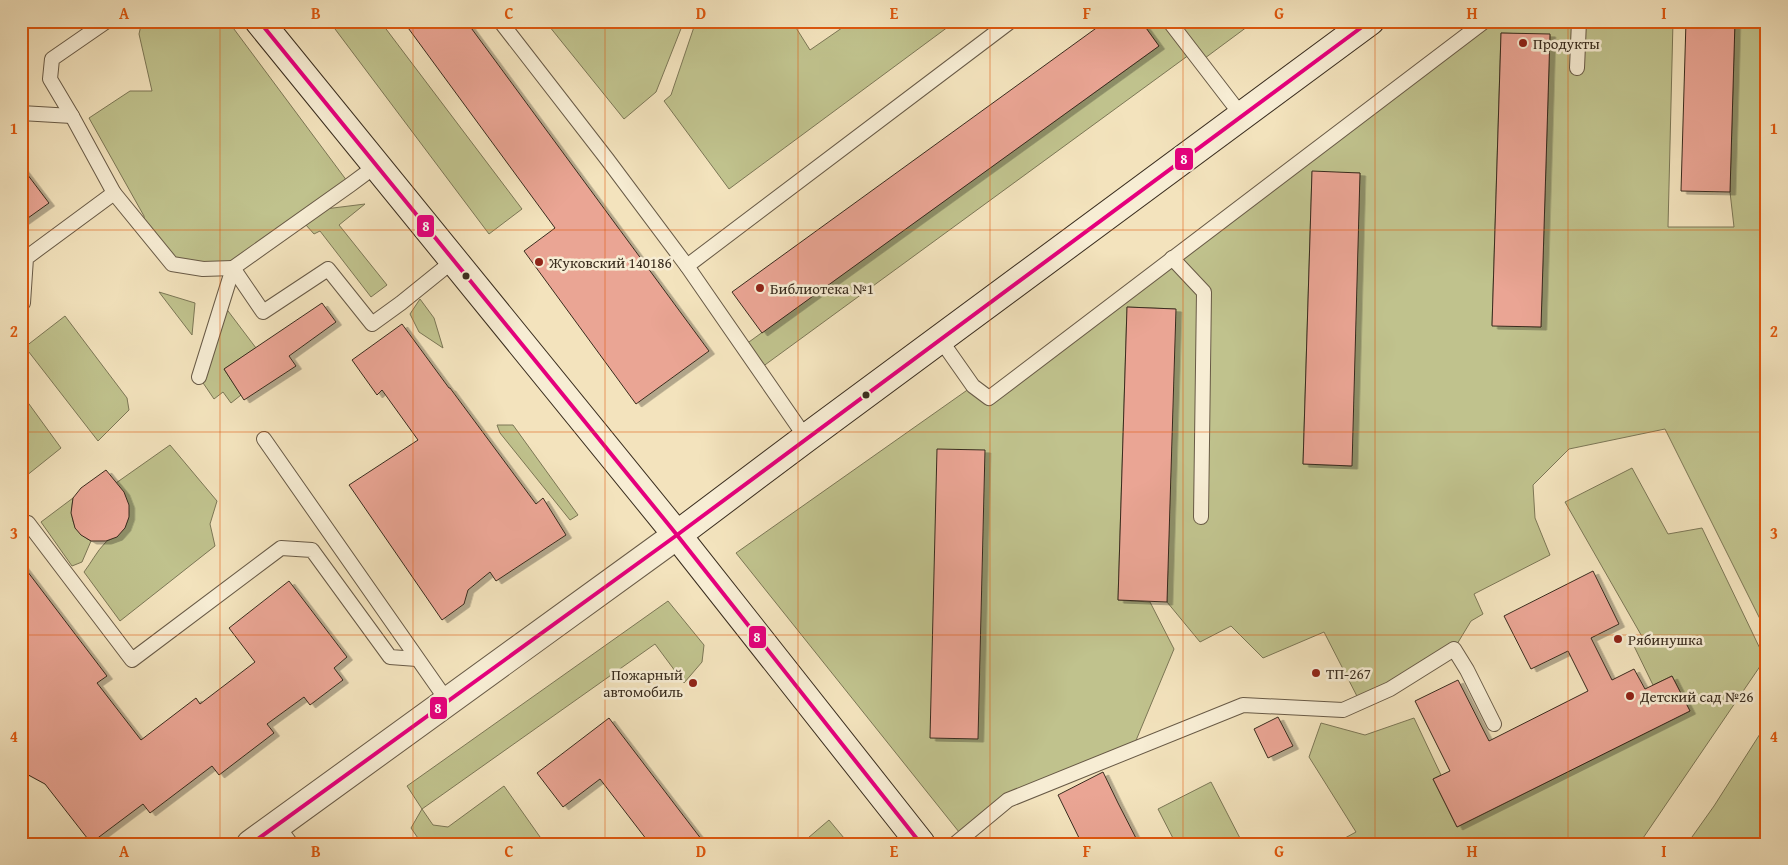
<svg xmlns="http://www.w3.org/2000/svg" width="1788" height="865" font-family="'Gentium Book Plus',serif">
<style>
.green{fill:#c0c28d;stroke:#7c7756;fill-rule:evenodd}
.building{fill:#eaa594;stroke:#392c1e;filter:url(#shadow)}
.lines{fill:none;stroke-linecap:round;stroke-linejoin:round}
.service-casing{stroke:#685a46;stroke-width:16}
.tertiary-casing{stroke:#685a46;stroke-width:30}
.secondary-casing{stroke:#392c1e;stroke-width:30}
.service{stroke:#f7edd4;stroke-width:14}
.tertiary{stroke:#f7edd4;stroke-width:28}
.secondary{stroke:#f7edd4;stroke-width:28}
.bus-1-casing{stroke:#f7edd4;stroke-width:8}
.bus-1{stroke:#e5007d;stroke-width:4}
.grid{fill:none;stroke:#df570d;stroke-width:1;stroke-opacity:0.55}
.poi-dot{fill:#8f2418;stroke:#f7edd4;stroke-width:2}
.bus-dot{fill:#392c1e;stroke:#f7edd4;stroke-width:2}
.labels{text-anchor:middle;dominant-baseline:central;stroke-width:5;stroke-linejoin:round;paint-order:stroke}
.poi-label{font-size:15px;fill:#392c1e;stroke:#f7edd4;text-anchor:start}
.line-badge{stroke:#f7edd4;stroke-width:2}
.badge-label{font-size:14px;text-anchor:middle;font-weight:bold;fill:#fff}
.neatline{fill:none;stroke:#df570d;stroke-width:2}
.grid-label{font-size:16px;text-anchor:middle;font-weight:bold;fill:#df570d}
</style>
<defs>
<filter id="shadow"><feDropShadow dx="5.5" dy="3" stdDeviation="0" flood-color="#0004"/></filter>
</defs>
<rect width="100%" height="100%" fill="#f3e3bd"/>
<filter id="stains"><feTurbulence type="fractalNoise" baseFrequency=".004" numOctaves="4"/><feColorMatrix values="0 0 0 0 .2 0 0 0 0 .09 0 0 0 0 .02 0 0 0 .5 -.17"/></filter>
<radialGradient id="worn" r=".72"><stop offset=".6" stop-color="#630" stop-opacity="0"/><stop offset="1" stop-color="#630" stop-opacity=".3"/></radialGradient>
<!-- green -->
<g class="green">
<path d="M142 21H228L350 185 233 268 172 264 144 230V216L89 118 130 91H152L139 34Z"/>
<path d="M329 21H380L522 209 489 234Z"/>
<path d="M545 21H684L656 92 624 119Z"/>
<path d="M696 21H796L793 23 810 50 852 21H956L729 189 664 101 671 95Z"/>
<path d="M1141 21H1255L1201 61 1193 52 758 370 742 347 1159 46Z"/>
<path d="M1485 21H1673L1668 227H1734L1730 192 1735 21H1767V633L1665 429 1569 449 1533 485 1535 518 1550 555 1474 594 1483 614 1471 621 1454 649 1360 702 1324 632 1263 658 1231 626 1200 642 1167 602 1175 309 1127 307 1118 600 1150 602 1174 649 1132 750 1008 800 963 837 736 553 973 386 989 397ZM1501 33 1550 35 1541 327 1492 325ZM1312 172 1360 173 1351 466 1303 464Z"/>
<path d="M365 204 339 225 387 285 371 297 320 231 314 234 306 225 325 209Z"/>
<path d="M159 292 195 303 192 335Z"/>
<path d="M420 299 434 318 443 348 419 332 410 314Z"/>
<path d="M222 303 256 348 224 369 241 395 231 403 223 392 214 399 199 377Z"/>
<path d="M65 316 127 398 129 410 98 441 25 347Z"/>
<path d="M21 393 61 448 21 480V449L29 444 21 435V428L27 424 21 418Z"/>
<path d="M497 425H513L578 515 570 520 500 433Z"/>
<path d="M170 445 217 501 210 524 215 546 120 621 84 572C91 563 97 551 105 543 108 539 114 539 118 535 136 519 129 498 116 483Z"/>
<path d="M1632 468 1668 534 1702 528 1765 659 1639 844H1557L1554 838 1541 844H1334L1356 832 1309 757 1321 723 1365 735 1414 718 1441 775 1433 779 1457 827 1690 711 1672 676 1653 685 1634 646 1644 640 1565 502Z"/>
<path d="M73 498C70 519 72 530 91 541L82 562 72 566 41 522Z"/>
<path d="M668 601 704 645 702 662 684 683 655 644 422 809 433 825 448 827 504 786 545 844H422L411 828 422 809 407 786Z"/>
<path d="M1767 723V844H1687L1714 806Z"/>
<path d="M1211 782 1243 844H1176L1158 809Z"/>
<path d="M829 820 849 844H801Z"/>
</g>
<!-- building -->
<g class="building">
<path d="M403 21H466L709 351 636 404 524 251 555 228Z"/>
<path d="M1106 21H1141L1159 46 762 333 732 292Z"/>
<path d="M1686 21H1735L1730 192 1681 191Z"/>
<path d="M1501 33 1550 34 1541 327 1492 326Z"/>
<path d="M21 166 49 203 21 223Z"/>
<path d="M1312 171 1360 173 1352 466 1303 464Z"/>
<path d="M322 303 336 322 289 356 296 366 244 400 224 369Z"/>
<path d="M1127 307 1176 309 1167 602 1118 600Z"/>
<path d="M402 324 449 388H450L536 504 543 498 566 535 496 581 490 572 468 590 464 604 442 620 349 485 418 440 382 390 377 395 352 360Z"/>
<path d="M937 449 985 450 978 739 930 738Z"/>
<path d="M106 470 124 492 129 505V517L125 528 117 537 106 541H91L81 535 75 528 71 513 73 498 81 488Z"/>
<path d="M21 563 107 676 97 683 141 740 196 698 200 704 255 662 229 628 289 581 347 657 334 668 343 680 310 705 304 697 267 724 274 733 219 775 212 766 150 813 143 804 91 843 45 784 21 771Z"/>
<path d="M1593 571 1619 624 1591 638 1612 680 1634 669 1645 689 1672 676 1690 711 1457 827 1433 779 1450 771 1415 701 1458 680 1489 741 1588 691 1568 651 1531 669 1504 616Z"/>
<path d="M1278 717 1293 746 1268 758 1254 729Z"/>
<path d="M609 718 618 730 705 844H650L600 779 563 807 537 773Z"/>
<path d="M1103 772 1118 803 1139 844H1082L1058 795Z"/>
</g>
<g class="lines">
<!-- service casing -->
<g class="service-casing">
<g id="service">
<path d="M107 21 52 59 50 79 72 116 114 193 172 264 203 269 233 268 263 312 328 269 372 324 401 303 453 261"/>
<path d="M500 21 607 159 687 266 806 438"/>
<path d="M1169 21 1242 116"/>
<path d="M1577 68 1579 21"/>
<path d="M21 113 72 116"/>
<path d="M1172 258 1204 292 1201 517"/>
<path d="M687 266 1011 21"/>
<path d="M21 305 23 303 26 258 114 193"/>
<path d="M940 339 973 386 989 398 1485 21"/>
<path d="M199 377 233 268 350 185 377 165"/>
<path d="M264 439 448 702"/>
<path d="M21 528 28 523 132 660 281 548 312 550 390 657 417 659"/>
<path d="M277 825 291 844"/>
<path d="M955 844 1008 800 1243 705 1343 710 1390 689 1454 649 1467 670 1494 724"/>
</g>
</g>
<!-- tertiary casing -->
<g class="tertiary-casing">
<path id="tertiary" d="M251 844 677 535"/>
</g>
<!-- secondary casing -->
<g class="secondary-casing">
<g id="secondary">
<path d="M259 21 677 535 921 844"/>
<path d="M677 535 806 438 1370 21"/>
</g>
</g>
<!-- service -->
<use href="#service" class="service"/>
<!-- tertiary -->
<use href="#tertiary" class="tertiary"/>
<!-- secondary -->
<use href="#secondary" class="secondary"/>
<!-- bus-1 casing -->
<g class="bus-1-casing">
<g id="bus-1">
<path d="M259 21 677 535 921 844"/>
<path d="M251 844 677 535 1370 21"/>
</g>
</g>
<!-- bus-1 -->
<use href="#bus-1" class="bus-1"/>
</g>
<!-- grid -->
<path class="grid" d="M220 21V844M413 21V844M605 21V844M798 21V844M990 21V844M1183 21V844M1375 21V844M1568 21V844M21 230H1767M21 432H1767M21 635H1767"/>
<!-- markers -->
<g class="poi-dot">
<circle cx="1523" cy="43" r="5"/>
<circle cx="539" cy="262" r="5"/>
<circle cx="760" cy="288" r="5"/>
<circle cx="1618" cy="639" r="5"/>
<circle cx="1316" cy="673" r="5"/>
<circle cx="693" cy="683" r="5"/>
<circle cx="1630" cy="696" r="5"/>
</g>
<g class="bus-dot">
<circle cx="466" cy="276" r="4.5"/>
<circle cx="866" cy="395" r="4.5"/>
</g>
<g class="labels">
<!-- poi labels -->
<g class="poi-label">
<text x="1533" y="43">Продукты</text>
<text x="549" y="262">Жуковский 140186</text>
<text x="770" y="288">Библиотека №1</text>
<text x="1628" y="639">Рябинушка</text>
<text x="1326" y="673">ТП-267</text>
<text x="683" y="674" text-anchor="end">Пожарный<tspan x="683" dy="17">автомобиль</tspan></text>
<text x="1640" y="696">Детский сад №26</text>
</g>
</g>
<g class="line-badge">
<rect x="1174" y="147" width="20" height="24" rx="5" fill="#e5007d"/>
<rect x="416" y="214" width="19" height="24" rx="5" fill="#e5007d"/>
<rect x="748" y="625" width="19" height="24" rx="5" fill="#e5007d"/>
<rect x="429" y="696" width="19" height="24" rx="5" fill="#e5007d"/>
</g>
<g class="badge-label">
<text x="1184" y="164">8</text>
<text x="426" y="231">8</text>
<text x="757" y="642">8</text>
<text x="438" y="713">8</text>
</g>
<!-- margin -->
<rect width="1788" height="865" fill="none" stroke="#f3e3bd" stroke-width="55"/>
<rect x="28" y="28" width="1732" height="810" class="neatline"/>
<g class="grid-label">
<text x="124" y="19">A</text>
<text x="316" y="19">B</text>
<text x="509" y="19">C</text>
<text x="701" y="19">D</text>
<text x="894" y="19">E</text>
<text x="1087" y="19">F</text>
<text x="1279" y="19">G</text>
<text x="1472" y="19">H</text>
<text x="1664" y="19">I</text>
<text x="14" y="134">1</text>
<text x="1774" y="134">1</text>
<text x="14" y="337">2</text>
<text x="1774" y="337">2</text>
<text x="14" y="539">3</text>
<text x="1774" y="539">3</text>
<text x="14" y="742">4</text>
<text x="1774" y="742">4</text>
<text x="124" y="857">A</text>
<text x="316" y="857">B</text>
<text x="509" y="857">C</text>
<text x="701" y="857">D</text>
<text x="894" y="857">E</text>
<text x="1087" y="857">F</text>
<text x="1279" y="857">G</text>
<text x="1472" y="857">H</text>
<text x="1664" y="857">I</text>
</g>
<rect width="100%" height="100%" filter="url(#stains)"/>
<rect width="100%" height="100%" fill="url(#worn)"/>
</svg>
